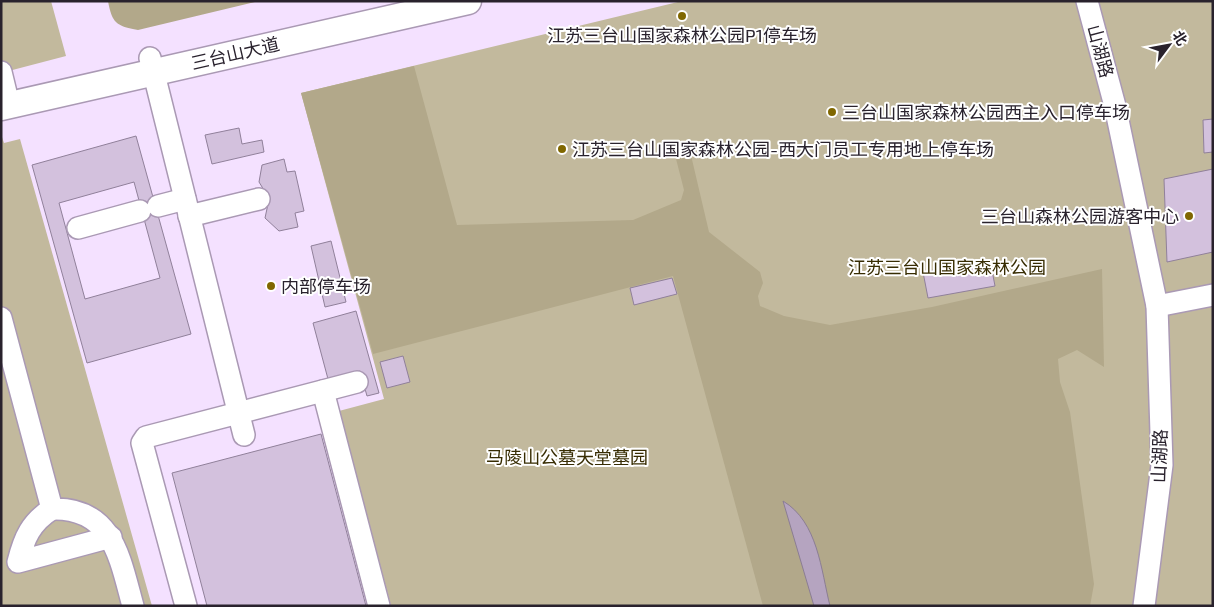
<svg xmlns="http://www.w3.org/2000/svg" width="1214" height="607" font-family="'Exo 2','Noto Sans SC',sans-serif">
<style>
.green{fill:#c2b99d}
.forest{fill:#b2a88a}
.water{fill:#b5a4c0;stroke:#8b7d94}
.building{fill:#d3c1dd;stroke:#90809a;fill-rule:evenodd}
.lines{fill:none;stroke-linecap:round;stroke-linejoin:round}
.minor-casing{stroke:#aa99b4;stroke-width:24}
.major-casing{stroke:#aa99b4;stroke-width:29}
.minor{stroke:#fff;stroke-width:21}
.major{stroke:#fff;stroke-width:26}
.poi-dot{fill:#806700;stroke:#fff;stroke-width:2}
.labels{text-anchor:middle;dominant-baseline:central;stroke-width:4;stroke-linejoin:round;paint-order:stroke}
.poi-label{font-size:18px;fill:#29222d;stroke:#fff;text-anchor:start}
.street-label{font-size:18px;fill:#29222d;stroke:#fff}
.park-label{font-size:18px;fill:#372c02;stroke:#fff}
</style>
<rect width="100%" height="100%" fill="#f4e1ff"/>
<!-- green -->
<g class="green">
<path d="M1 1H51L66 56 1 73Z"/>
<path d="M682 1H1213V606H391L339 411 384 399 301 93Z"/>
<path d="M1 134 4 143 20 139 152 606H1Z"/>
</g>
<!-- forest -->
<g class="forest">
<path d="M108 1H259L138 30C116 26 112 23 108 1Z"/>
<path d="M414 66 457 225 633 220 681 200 684 190 675 155 690 151 709 232 760 272 763 283 758 296 760 306 784 316 830 325 932 307 1102 269 1104 367 1077 350 1058 359 1060 382 1070 412 1094 584 1090 606H763L673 276 373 354 301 93Z"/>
</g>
<!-- water -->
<path class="water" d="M783 501C818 522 821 570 830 606H814Z"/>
<!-- building -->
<g class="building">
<path d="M1213 119V152L1204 153 1203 120Z"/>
<path d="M239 128 242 144 262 140 264 152 212 164 205 135Z"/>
<path d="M136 136 191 334 87 363 32 165ZM134 182 160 278 85 299 59 203Z"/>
<path d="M284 159 287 172 295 171 304 211 295 213 298 227 279 231 265 218 268 204 267 195 259 182 262 165Z"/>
<path d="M1213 169V252L1167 262 1164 179Z"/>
<path d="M331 241 346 302 325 307 311 246Z"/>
<path d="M990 260 995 286 928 298 923 272Z"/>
<path d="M672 278 677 294 634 305 630 288Z"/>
<path d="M356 311 379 393 367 396 360 371 328 379 313 323Z"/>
<path d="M403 356 410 382 387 388 380 362Z"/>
<path d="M321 434 366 606H207L172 473Z"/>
</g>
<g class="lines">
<!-- minor casing -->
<g class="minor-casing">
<g id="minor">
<path d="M1087 1 1115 106 1157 306 1162 465 1144 606"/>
<path d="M150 58 244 435"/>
<path d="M1 72 9 105"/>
<path d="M158 206 185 199"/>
<path d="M189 216 259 199"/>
<path d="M78 228 140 211"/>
<path d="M1157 306 1213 295"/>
<path d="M1 318 52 509C113 507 120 559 133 606"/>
<path d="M323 391 379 606"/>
<path d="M52 509C31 522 24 538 18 562L111 537"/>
<path d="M186 606 142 443 146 437 357 382"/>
</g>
</g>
<!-- major casing -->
<g class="major-casing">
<path id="major" d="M1 107 468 1"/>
</g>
<!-- minor -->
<use href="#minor" class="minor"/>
<!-- major -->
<use href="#major" class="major"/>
</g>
<!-- markers -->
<g class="poi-dot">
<circle cx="682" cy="16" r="5"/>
<circle cx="832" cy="112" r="5"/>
<circle cx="562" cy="149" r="5"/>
<circle cx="1189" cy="216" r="5"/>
<circle cx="271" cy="286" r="5"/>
</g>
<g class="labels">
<!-- poi labels -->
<g class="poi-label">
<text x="682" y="35" text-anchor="middle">江苏三台山国家森林公园P1停车场</text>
<text x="842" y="112">三台山国家森林公园西主入口停车场</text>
<text x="572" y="149">江苏三台山国家森林公园-西大门员工专用地上停车场</text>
<text x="1179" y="216" text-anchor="end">三台山森林公园游客中心</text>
<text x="281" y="286">内部停车场</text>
</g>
<!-- street labels -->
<g class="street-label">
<text transform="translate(1101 51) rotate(75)">山湖路</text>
<text transform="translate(235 53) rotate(-13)">三台山大道</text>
<text transform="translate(1159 456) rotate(-88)">山湖路</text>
</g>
<!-- park labels -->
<g class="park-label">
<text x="947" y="267">江苏三台山国家森林公园</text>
<text x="567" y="457">马陵山公墓天堂墓园</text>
</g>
</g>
<!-- border -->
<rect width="1214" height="607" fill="none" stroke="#29222d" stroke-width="5"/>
<!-- north arrow -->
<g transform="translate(1169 45) rotate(58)" stroke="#ffffff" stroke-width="4" paint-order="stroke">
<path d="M0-4L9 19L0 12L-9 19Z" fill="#29222d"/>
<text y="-8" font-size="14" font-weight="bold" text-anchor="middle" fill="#29222d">北</text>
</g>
</svg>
